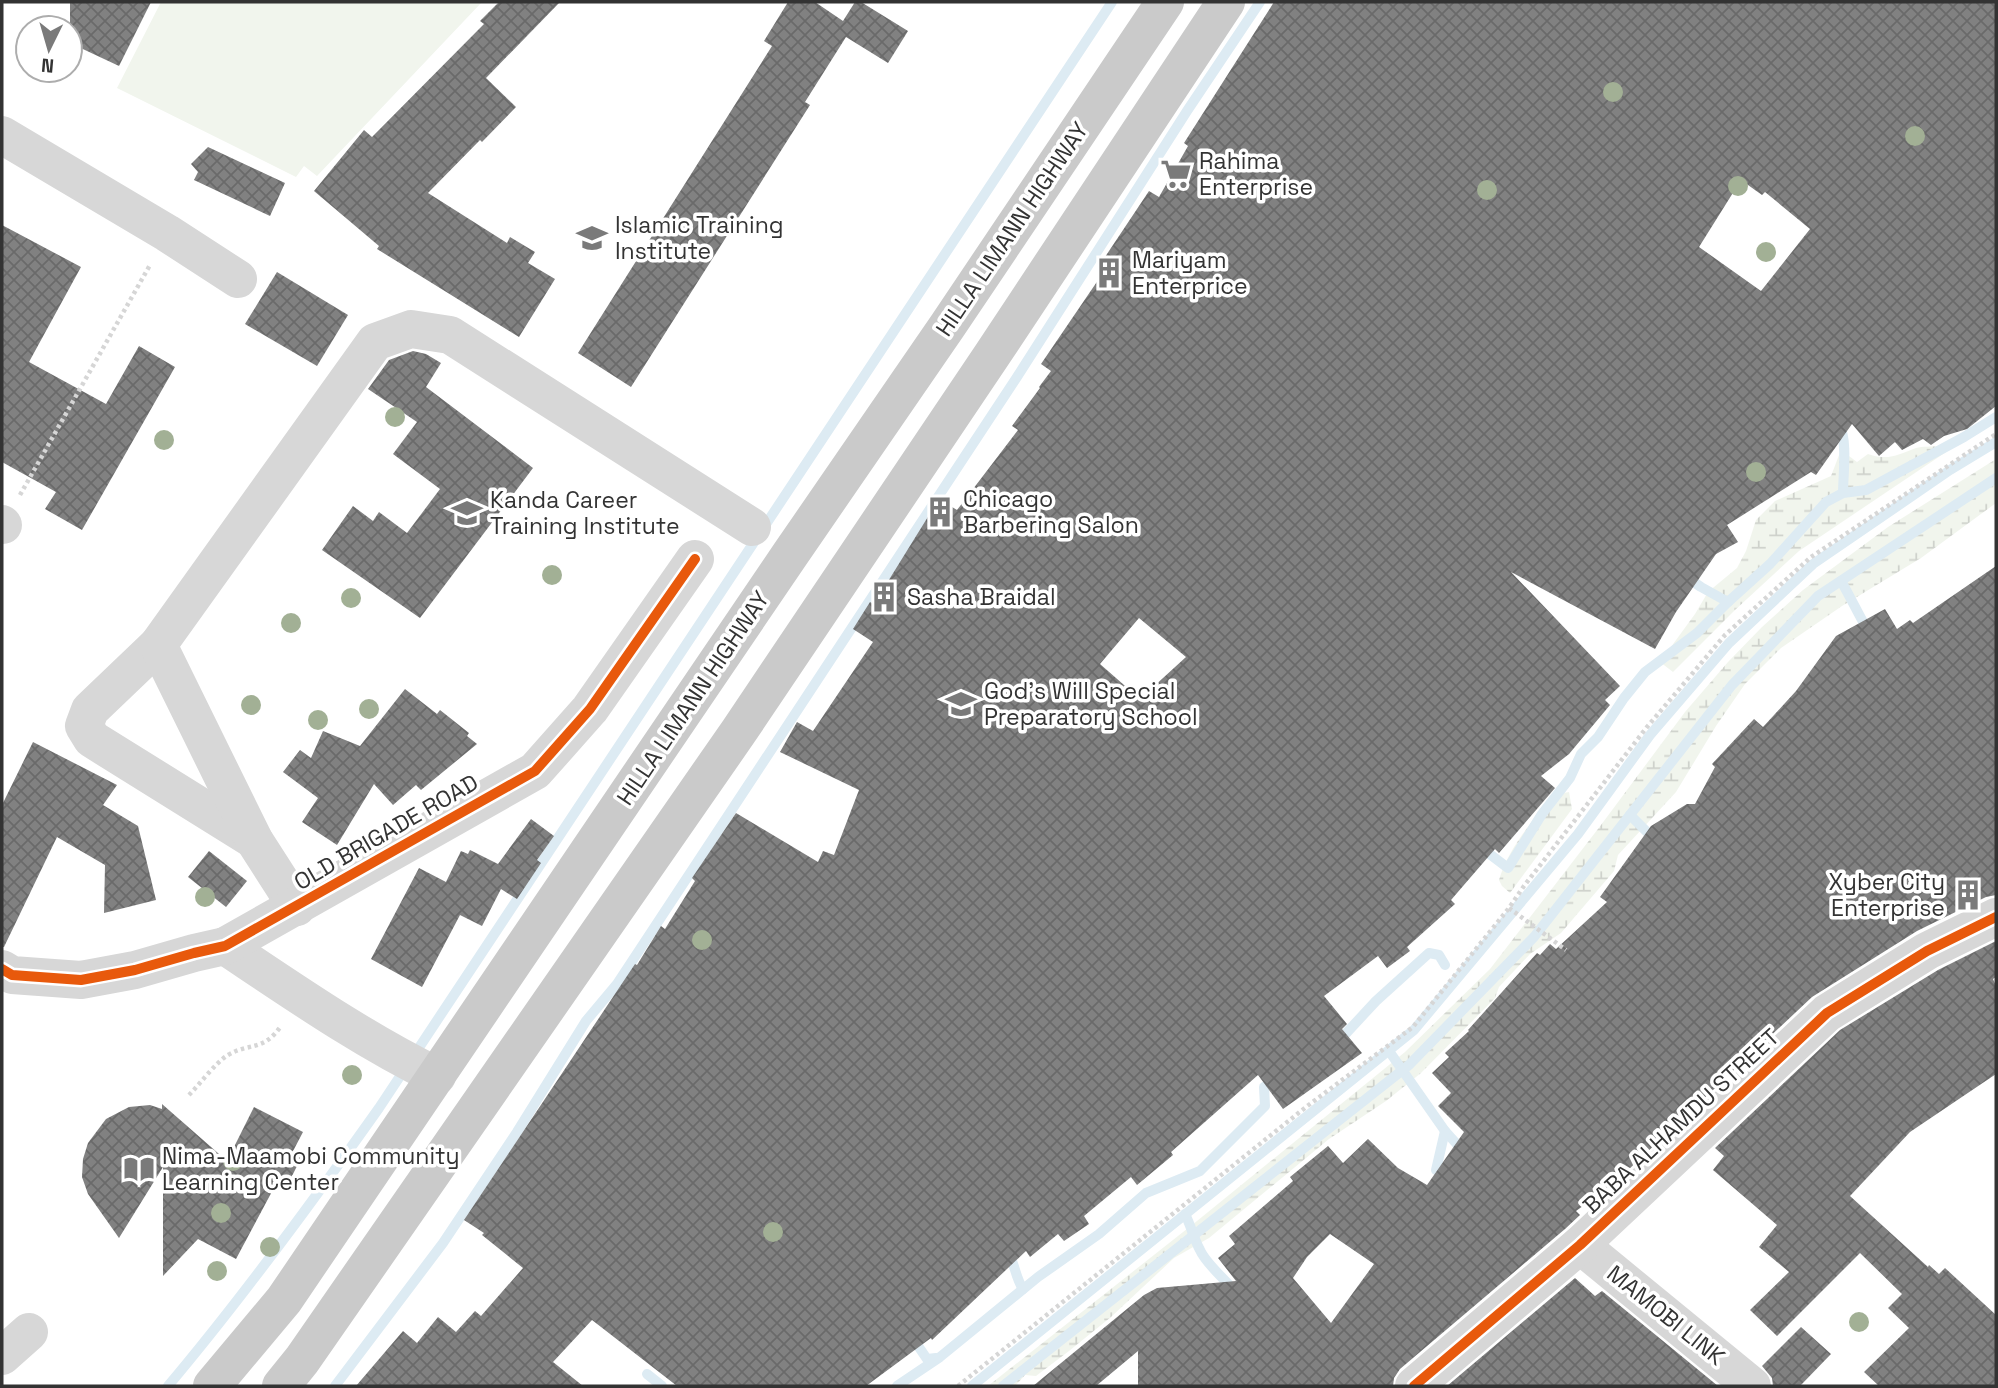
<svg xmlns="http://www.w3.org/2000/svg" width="1998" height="1388" font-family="'Space Grotesk',sans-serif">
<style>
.green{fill:#f1f5ed}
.wetland{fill:url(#wetland-marsh)}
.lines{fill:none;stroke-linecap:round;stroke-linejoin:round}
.stream{stroke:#ddebf3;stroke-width:10}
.building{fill:url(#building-cross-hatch);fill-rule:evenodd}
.path{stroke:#d6d6d6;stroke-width:4.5;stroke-dasharray:3.5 3.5;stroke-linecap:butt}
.minor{stroke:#d7d7d7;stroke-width:38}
.major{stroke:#cacaca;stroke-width:38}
.cycleway-casing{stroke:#fff;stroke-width:15}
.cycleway{stroke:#e8590c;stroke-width:10}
.tree{fill:#a2b095}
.labels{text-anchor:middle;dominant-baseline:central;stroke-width:7;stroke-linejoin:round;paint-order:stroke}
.poi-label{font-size:23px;fill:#333;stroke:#fff;text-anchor:start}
.street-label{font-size:23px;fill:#333;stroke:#fff}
</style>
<defs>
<pattern id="wetland-marsh" width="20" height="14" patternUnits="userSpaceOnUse" patternTransform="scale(1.75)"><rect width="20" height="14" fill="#f1f5ed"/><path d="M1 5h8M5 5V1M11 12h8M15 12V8" fill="none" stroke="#cfd2cc"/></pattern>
<pattern id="building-cross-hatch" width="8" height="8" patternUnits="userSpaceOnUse" patternTransform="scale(1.75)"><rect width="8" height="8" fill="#818181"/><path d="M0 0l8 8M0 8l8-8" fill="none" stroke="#6a6a6a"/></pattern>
</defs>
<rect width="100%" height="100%" fill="#fff"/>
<!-- green -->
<path class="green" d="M161 2H482L317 176 304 166 296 177 117 88Z"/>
<!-- wetland -->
<g class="wetland">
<path d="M1996 412V421L1958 444 1799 551 1735 610 1673 672 1660 662 1695 614 1708 592 1737 568 1746 551 1756 520 1775 501 1831 476 1841 450 1857 462 1868 454C1889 461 1897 455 1916 448 1923 446 1931 447 1939 446 1957 441 1980 422 1996 412Z"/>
<path d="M1996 459V503L1921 558 1842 606 1781 648 1745 684 1716 726 1676 792 1618 855 1614 871 1561 933 1530 954 1499 987 1495 998 1421 1073 1386 1101 1329 1139 1209 1238 1174 1258 1111 1317 1069 1351 1036 1376 1025 1375 1015 1386H988L1197 1221 1405 1052 1490 969 1601 825 1685 712 1728 662 1762 627 1803 590 1888 527Z"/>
<path d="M1569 792 1572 809 1510 893 1502 886 1499 880C1509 847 1532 822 1553 795Z"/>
</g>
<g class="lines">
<!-- stream -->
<g class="stream">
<path d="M1839 426C1848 437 1843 477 1843 493"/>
<path d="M1686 577 1701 587 1728 602"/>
<path d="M1841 581C1851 598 1859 616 1870 634"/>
<path d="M1630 815 1656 841"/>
<path d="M1479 846 1508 868 1542 814 1570 778 1581 754 1598 737 1624 698 1645 672 1697 633 1728 602 1770 564 1826 502 1843 493 1866 490 1964 437 1996 417"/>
<path d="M1338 1042 1376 1001 1429 953 1439 955 1445 965"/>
<path d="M1389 1051 1445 1131 1464 1152"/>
<path d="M1436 1170 1445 1131"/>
<path d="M1185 1214C1191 1226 1194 1239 1200 1250 1206 1264 1226 1280 1236 1293"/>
<path d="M1007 1250C1015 1263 1015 1277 1023 1289"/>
<path d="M912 1337 927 1359 936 1358"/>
<path d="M647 1374 662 1386"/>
<path d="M168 1386C243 1297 311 1204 379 1108L1112 2"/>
<path d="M335 1386 443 1243 517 1132 586 1021 617 984 1017 377 1187 111 1260 2"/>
<path d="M897 1386 940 1357 1038 1277 1099 1234 1146 1193 1200 1171 1265 1106 1264 1087 1279 1079"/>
<path d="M972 1386 1414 1030 1578 834 1650 735 1729 643 1813 564 1950 470 1996 442"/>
<path d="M1003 1386 1409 1065 1534 937 1732 685 1818 596 1996 478"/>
</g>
</g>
<!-- building -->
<g class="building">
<path d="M70 2H151L119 66 70 43Z"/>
<path d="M499 2H560L486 78 516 107 482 142 480 140 428 193 507 243 510 237 535 252 528 263 555 279 519 337 377 249 379 246 314 191 364 130 372 137 484 24 480 21Z"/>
<path d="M788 2H815L843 21 855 2H861L908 31 888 63 846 37 805 102 810 105 631 387 578 353 772 46 764 41Z"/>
<path d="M1274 2H1996V406L1967 429 1944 436 1931 445 1923 439 1902 450 1895 442 1879 456 1852 424 1816 475 1811 472 1727 525 1738 542 1716 554 1676 612 1655 649 1511 572 1620 686 1605 700 1610 705 1569 754 1541 776 1555 788 1499 853 1495 849 1451 900 1455 904 1407 947 1410 951 1387 968 1378 956 1324 996 1347 1024 1342 1029 1362 1053 1283 1109 1258 1075 1171 1152 1173 1155 1137 1185 1131 1177 1084 1216 1089 1224 1064 1241 1058 1234 1030 1257 1026 1251 932 1340 931 1338 866 1386H677L592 1320 553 1362 583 1386H356L403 1331 417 1343 438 1317 456 1332 475 1311 481 1316 523 1268 482 1235 484 1233 464 1220 631 970 635 964 637 965 661 926 665 929 695 881 692 878 736 813 818 862 823 851 834 855 859 790 780 752 797 722 813 731 873 642 853 629 870 602 874 604 939 499 957 510 1018 430 1012 426 1040 388 1039 387 1051 371 1041 364 1107 267 1101 263 1149 191 1159 197 1188 146 1184 143ZM1741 180 1762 195 1765 192 1810 229 1761 291 1699 247ZM1139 618 1186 657 1140 699 1100 664Z"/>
<path d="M208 147 285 183 270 216 194 180 198 172 191 164Z"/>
<path d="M2 225 81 267 29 362 106 404 139 346 175 367 82 530 45 509 56 492 2 462Z"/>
<path d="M277 272 348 315 317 366 245 324Z"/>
<path d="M413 351 426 354 441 363 426 387 533 468 420 618 322 550 353 506 373 521 379 512 407 533 440 489 393 454 417 422 368 389 389 360Z"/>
<path d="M1996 566V895L1986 897 1917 931 1812 997 1611 1186 1576 1211 1580 1215 1565 1229 1400 1369 1394 1378 1393 1386H1138V1351L1096 1386H1033L1144 1295 1157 1288 1236 1281 1218 1258 1235 1244 1229 1236 1293 1181 1290 1177 1328 1146 1343 1163 1368 1139 1398 1168 1427 1185 1464 1132 1438 1106 1451 1093 1432 1073 1449 1057 1445 1053 1469 1031 1468 1030 1537 953 1540 955 1550 944 1556 949 1607 902 1600 897 1651 826 1687 804H1695L1715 767 1712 764 1754 719 1763 727 1796 691 1836 636 1885 609 1897 629 1910 620 1913 623ZM1330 1234 1374 1264 1331 1323 1293 1278 1307 1257Z"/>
<path d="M405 689 437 714 440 710 469 733 467 736 477 744 421 790 416 785 393 805 374 784 337 845 302 822 318 798 283 772 300 750 311 758 323 731 360 746Z"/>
<path d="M33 742 117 785 103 805 138 826 156 900 104 913 105 865 57 837 4 947H2V805Z"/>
<path d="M531 819 554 836 537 860 541 863 517 899 501 889 482 926 460 915 422 987 371 959 419 868 446 882 461 851 468 854 470 850 498 864Z"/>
<path d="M209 851 247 881 226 907 188 877Z"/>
<path d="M1996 941V977L1993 979 1996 986V1074L1910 1132 1850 1196 1928 1267 1929 1265 1939 1274 1945 1268 1996 1315V1386H1879L1864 1372 1909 1328 1888 1308 1902 1294 1860 1253 1777 1336 1750 1310 1789 1272 1759 1247 1777 1225 1713 1170 1724 1156 1715 1148 1840 1030 1938 970Z"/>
<path d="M162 1104 227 1161 254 1107 303 1132 292 1153 301 1158 285 1190 276 1184 236 1259 198 1239 163 1276V1167L119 1238 88 1194 82 1177 83 1159 88 1143 106 1119 129 1107 150 1105 162 1109Z"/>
<path d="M1575 1278 1595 1296 1602 1291 1718 1386H1447Z"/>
<path d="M1801 1327 1831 1354 1800 1386H1773L1772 1378 1762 1366Z"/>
</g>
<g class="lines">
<!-- path -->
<g class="path">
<path d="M20 495 150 265"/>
<path d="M1509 908 1566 950"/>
<path d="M189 1095C200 1084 215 1063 228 1055 250 1042 263 1052 281 1026"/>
<path d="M958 1386 1306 1107 1413 1027 1509 908 1524 886 1647 727 1725 635 1811 557 1996 434"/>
</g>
<!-- minor -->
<g class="minor">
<path d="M2 135 167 233 238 279"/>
<path d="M2 524 3 525"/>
<path d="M158 645 90 710 84 726 92 739 254 840"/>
<path d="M297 907 254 840 158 645 375 342 411 329 450 335 752 527"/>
<path d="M225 946C294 992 363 1040 437 1076"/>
<path d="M2 969 12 975 81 980 135 970 194 953 225 946 535 771 590 709 695 559"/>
<path d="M1580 1245 1752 1386"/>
<path d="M2 1356 29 1332"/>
<path d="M1414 1386 1580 1245 1827 1013 1927 951 1996 917"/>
</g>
<!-- major -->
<g class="major">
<path d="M212 1386 284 1300 789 556 948 325 1165 2"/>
<path d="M281 1386 302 1360 739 731 992 355 1226 2"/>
</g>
<!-- cycleway casing -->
<g class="cycleway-casing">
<g id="cycleway">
<path d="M2 969 12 975 81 980 135 970 194 953 225 946 535 771 590 709 695 559"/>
<path d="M1414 1386 1580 1245 1827 1013 1927 951 1996 917"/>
</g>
</g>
<!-- cycleway -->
<use href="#cycleway" class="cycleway"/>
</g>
<!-- trees -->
<g class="tree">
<circle cx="1613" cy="92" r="10"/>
<circle cx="1915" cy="136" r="10"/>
<circle cx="1738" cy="186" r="10"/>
<circle cx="1487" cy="190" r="10"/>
<circle cx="1766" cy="252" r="10"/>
<circle cx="395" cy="417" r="10"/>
<circle cx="164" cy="440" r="10"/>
<circle cx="1756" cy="472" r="10"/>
<circle cx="552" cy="575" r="10"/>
<circle cx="351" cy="598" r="10"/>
<circle cx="291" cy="623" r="10"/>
<circle cx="251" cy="705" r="10"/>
<circle cx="369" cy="709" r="10"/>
<circle cx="318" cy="720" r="10"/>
<circle cx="205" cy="897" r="10"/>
<circle cx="702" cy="940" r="10"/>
<circle cx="352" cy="1075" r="10"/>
<circle cx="233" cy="1161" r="10"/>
<circle cx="221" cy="1213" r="10"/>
<circle cx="773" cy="1232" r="10"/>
<circle cx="270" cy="1247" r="10"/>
<circle cx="217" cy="1271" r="10"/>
<circle cx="1859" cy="1322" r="10"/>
</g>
<!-- icons -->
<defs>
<g id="supermarket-bare" transform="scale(2.415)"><path d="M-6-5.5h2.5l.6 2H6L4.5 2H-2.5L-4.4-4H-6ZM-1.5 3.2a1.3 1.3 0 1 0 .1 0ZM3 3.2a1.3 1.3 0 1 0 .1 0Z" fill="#7a7a7a" stroke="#fff" stroke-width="2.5" paint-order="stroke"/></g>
<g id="school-bare" transform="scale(2.415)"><path d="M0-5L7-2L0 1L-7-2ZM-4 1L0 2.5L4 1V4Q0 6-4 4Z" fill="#7a7a7a" stroke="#fff" stroke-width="2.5" paint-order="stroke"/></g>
<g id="building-bare" transform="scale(2.415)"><path d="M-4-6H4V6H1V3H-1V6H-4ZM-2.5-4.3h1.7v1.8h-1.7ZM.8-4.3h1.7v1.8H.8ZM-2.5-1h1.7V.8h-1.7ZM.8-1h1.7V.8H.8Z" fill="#7a7a7a" stroke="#fff" stroke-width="2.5" paint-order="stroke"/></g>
<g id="library-bare" transform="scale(2.415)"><path d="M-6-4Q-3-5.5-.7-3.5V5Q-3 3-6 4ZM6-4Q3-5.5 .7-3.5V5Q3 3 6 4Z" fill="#7a7a7a" stroke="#fff" stroke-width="2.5" paint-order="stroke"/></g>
</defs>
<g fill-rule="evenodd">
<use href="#supermarket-bare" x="1176" y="174"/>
<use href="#school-bare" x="592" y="238"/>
<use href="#building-bare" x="1109" y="273"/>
<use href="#building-bare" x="940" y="512"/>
<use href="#school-bare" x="467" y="513"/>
<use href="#building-bare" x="884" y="597"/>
<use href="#school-bare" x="961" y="704"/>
<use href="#building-bare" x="1968" y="895"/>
<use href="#library-bare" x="139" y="1169"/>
</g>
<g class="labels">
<!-- poi labels -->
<g class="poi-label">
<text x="1199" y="161">Rahima<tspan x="1199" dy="26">Enterprise</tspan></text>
<text x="615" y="225">Islamic Training<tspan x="615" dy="26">Institute</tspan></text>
<text x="1132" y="260">Mariyam<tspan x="1132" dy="26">Enterprice</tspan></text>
<text x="963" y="499">Chicago<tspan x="963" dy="26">Barbering Salon</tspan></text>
<text x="490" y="500">Kanda Career<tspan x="490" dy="26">Training Institute</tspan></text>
<text x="907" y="597">Sasha Braidal</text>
<text x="984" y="691">God's Will Special<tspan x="984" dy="26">Preparatory School</tspan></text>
<text x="1945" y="882" text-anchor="end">Xyber City<tspan x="1945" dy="26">Enterprise</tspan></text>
<text x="162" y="1156">Nima-Maamobi Community<tspan x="162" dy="26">Learning Center</tspan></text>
</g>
<!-- street labels -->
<g class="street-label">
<text transform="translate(1012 229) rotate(-56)">HILLA LIMANN HIGHWAY</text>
<text transform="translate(693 698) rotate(-56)">HILLA LIMANN HIGHWAY</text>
<text transform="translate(386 832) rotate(-30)">OLD BRIGADE ROAD</text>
<text transform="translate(1681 1121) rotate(-43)">BABA ALHAMDU STREET</text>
<text transform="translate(1666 1315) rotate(39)">MAMOBI LINK</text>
</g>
</g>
<!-- border -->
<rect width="1998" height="1388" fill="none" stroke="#333333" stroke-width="7"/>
<!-- north arrow -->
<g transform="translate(49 49) rotate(185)"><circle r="33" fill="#ffffff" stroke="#adadad" stroke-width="2"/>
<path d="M0-5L12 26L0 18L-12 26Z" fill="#7a7a7a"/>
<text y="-10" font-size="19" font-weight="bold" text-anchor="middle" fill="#333333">N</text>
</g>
</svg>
